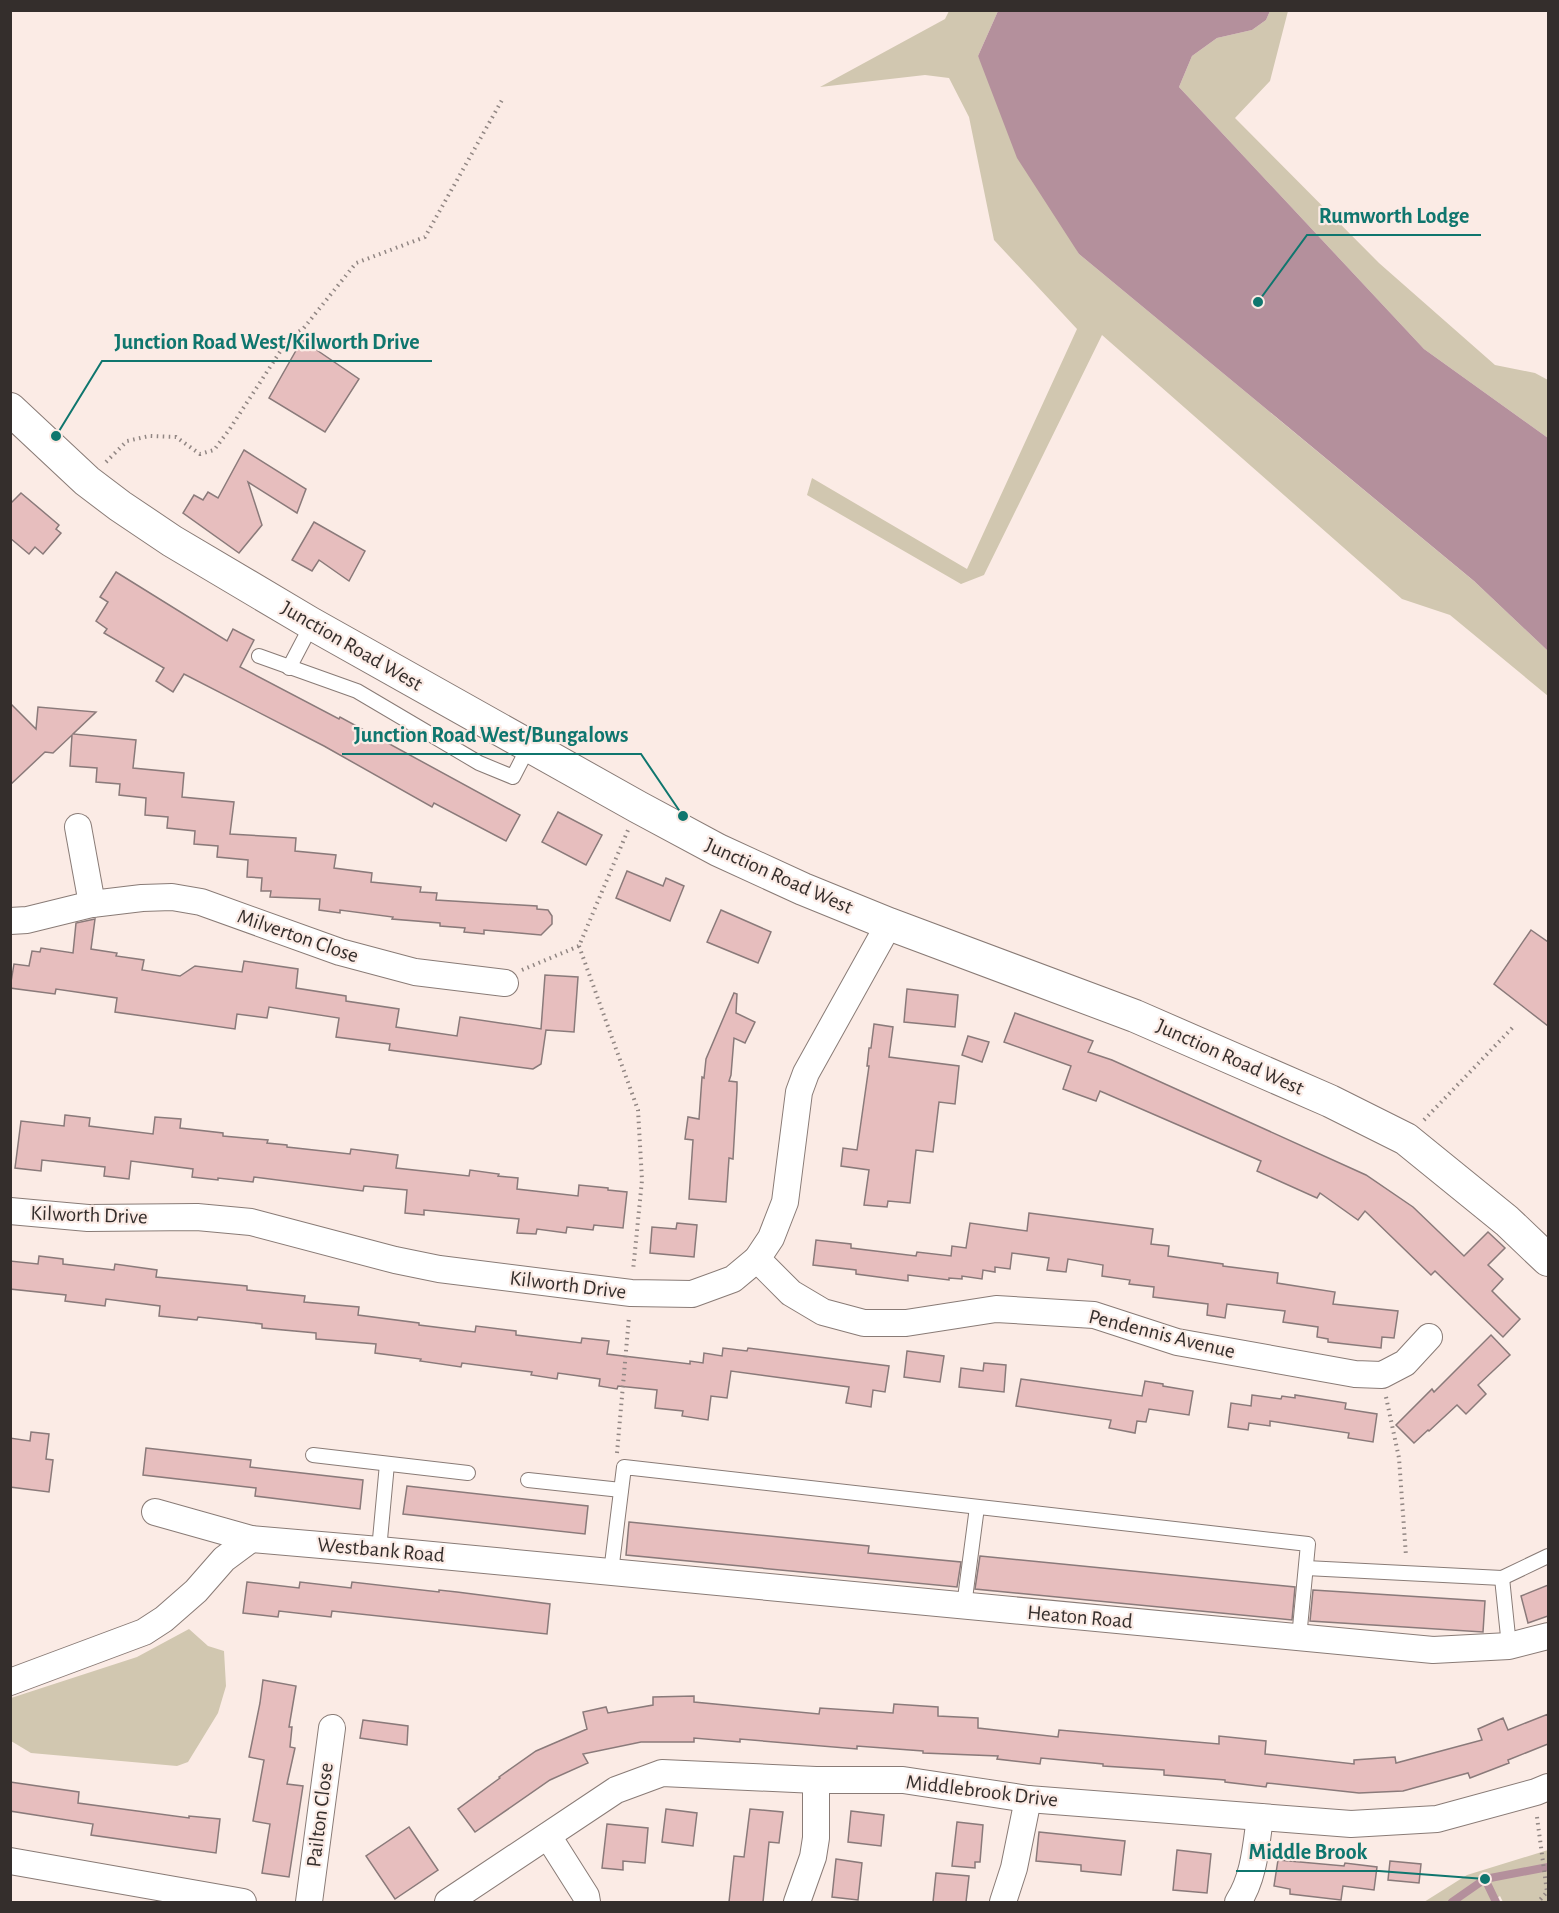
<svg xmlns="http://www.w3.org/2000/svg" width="1559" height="1913" font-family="'Alegreya Sans',sans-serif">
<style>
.green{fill:#d1c7b0}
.water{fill:#b4909c}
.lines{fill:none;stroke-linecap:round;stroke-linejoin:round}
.stream{stroke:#b4909c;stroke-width:8}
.building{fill:#e7bebe;stroke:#8a7a7a;stroke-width:1.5}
.service-casing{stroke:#897b76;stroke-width:16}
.minor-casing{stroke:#897b76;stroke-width:28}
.tertiary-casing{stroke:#897b76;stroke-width:34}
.path{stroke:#918683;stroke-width:4;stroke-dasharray:1.5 4.5;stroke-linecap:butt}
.service{stroke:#fff;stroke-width:14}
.minor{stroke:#fff;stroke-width:26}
.tertiary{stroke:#fff;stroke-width:32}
.labels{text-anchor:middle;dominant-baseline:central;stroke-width:4.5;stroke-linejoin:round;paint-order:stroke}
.street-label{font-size:21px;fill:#342e2c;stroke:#fbebe5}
.leader{fill:none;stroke:#0f766e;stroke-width:2}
.callout-dot{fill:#0f766e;stroke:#fbebe5;stroke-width:2}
.callout-label{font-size:22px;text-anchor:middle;font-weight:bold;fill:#0f766e;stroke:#fbebe5;stroke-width:4.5;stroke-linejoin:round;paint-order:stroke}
</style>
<rect width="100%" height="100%" fill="#fbebe5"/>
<!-- green -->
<g class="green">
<path d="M949 11H998L978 56 1079 254 1475 582 1548 651V696L1450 615 1402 599 1102 335 984 575 961 584 807 495 812 478 967 569 1077 329 994 240 969 117 949 78 925 75 820 87 945 19Z"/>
<path d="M1270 11H1288L1270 81 1235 118 1379 263 1495 365 1535 373 1548 380V438L1424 349 1179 87 1192 56 1217 38 1252 30 1266 20Z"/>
<path d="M189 1629 208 1646 224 1651 226 1686 218 1713 188 1762 177 1766 31 1753 11 1741V1698L137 1657Z"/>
<path d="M1548 1850V1902H1503L1500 1896 1490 1902H1424L1467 1875Z"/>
</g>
<!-- water -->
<path class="water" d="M998 11H1270L1266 20 1252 30 1217 38 1192 56 1179 87 1424 349 1548 438V651L1474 581 1079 254 1017 158 978 56Z"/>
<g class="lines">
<!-- stream -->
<g class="stream">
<path d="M1485 1879 1496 1902"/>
<path d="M1452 1902 1485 1879 1548 1867"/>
</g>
</g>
<!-- building -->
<g class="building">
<path d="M302 340 359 379 325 432 269 398Z"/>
<path d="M244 450 306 489 297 513 248 482 262 525 239 553 183 513 194 495 203 500 208 492 218 498Z"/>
<path d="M21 493 59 525 56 529 61 533 43 554 35 547 29 554 10 538V504Z"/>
<path d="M314 522 365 551 349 581 319 560 312 571 292 560Z"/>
<path d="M116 572 227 641 233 629 254 640 240 667 339 719 340 717 520 815 506 841 434 803 432 807 324 746 184 674 173 692 156 681 164 668 104 633 107 629 96 621 108 602 100 597Z"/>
<path d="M10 703 36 729 38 707 96 712 73 734 136 740 133 768 184 773 182 797 234 802 230 834 296 838 295 851 336 855 334 868 372 873 371 882 421 887 420 892 437 893 436 900 537 906V909L548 910 552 916V924L541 935 484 930V934L464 932 465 928 440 926V923L392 919 393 917 340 910V913L319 910 320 899 270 897 271 891H261L262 878 247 877 248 860 217 857 218 846 194 844 195 831 167 828 168 817 145 815 146 798 119 795 120 784 96 782 97 768 70 766 72 735 53 753 45 752 10 785Z"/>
<path d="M558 812 602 835 586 865 542 842Z"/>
<path d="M627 871 663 886 666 878 684 886 670 921 616 898Z"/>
<path d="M721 910 771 932 758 963 707 942Z"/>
<path d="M95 919 91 949 117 953 116 956 144 960 142 970 180 976 195 966 242 972 244 961 298 969 296 988 346 996V1001L399 1009 396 1027 457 1036 460 1017 541 1029 545 975 578 977 574 1032 546 1030 541 1064 533 1069 389 1050 390 1044 336 1037 339 1018 269 1007 267 1018 237 1014 235 1029 115 1012 117 998 56 989 55 994 10 988 14 964 29 966 32 951 40 952 41 948 73 953 76 923Z"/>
<path d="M1531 930 1548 942V1026L1494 984Z"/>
<path d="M907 989 958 995 955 1027 904 1022Z"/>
<path d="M734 993 737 994 736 1013 755 1022 745 1043 734 1038 731 1075 729 1081 737 1082V1090L733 1159 729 1158 726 1202 689 1199 693 1140 685 1139 688 1117 699 1119 702 1077 704 1078 706 1059Z"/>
<path d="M1015 1013 1093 1041 1088 1052 1112 1060 1366 1175 1413 1207 1464 1256 1488 1232 1505 1248 1488 1265 1503 1279 1492 1291 1520 1319 1503 1337 1435 1271 1431 1275 1365 1211 1358 1220 1320 1193 1317 1198 1257 1171 1261 1161 1100 1091 1096 1101 1063 1089 1071 1066 1004 1042Z"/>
<path d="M874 1024 893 1027 889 1057 959 1066 955 1104 939 1102 933 1152 916 1150 910 1203 888 1201 887 1207 864 1205 869 1170 841 1166 843 1148 857 1150 869 1066H867L869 1048H871Z"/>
<path d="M968 1036 989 1042 982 1062 962 1055Z"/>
<path d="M65 1115 90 1118 89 1126 153 1134 155 1117 181 1119 180 1128 223 1133V1136L268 1140 267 1143 287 1145V1147L350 1154 351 1149 398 1155 396 1168 469 1176 470 1170 499 1174 498 1176 518 1178 517 1189 578 1196 579 1185 608 1188V1190L627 1192 623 1228 594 1225 593 1230 567 1227 566 1233 537 1229 536 1234 517 1233 519 1219 424 1210V1215L405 1213 407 1190 364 1186 363 1191 254 1177 253 1182 218 1178V1180L192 1177 193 1169 131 1161 129 1179 104 1176 105 1167 42 1160 41 1171 15 1168 21 1121 64 1126Z"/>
<path d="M1029 1213 1153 1229 1151 1244 1169 1246 1168 1256 1223 1264V1266L1278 1273 1277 1283 1335 1292 1333 1304 1398 1311 1394 1338 1382 1337 1381 1348 1328 1342V1339L1317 1337 1318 1327 1283 1322 1285 1311 1227 1304 1225 1318 1207 1315 1208 1304 1153 1297 1154 1287 1129 1284 1130 1280 1102 1276 1103 1265 1068 1259 1066 1272 1047 1270 1049 1258 1012 1253 1010 1269 995 1267V1272L983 1270 982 1279 962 1276V1279L949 1278V1280L908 1275V1281L856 1274V1270L813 1265 816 1240 851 1244V1248L916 1256 917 1252 951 1256 952 1246 966 1248 970 1223 1027 1231Z"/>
<path d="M677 1223 697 1225 694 1257 650 1253 652 1227 676 1229Z"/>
<path d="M39 1256 63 1259V1264L114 1270 115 1264 157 1270 156 1277 247 1286V1290L305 1296 304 1302 359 1307 358 1315 419 1323V1325L475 1332 476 1326 516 1331V1335L581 1343 582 1338 609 1341 607 1354 690 1364V1361L703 1363 704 1353 722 1356 723 1348 747 1351 748 1348 889 1366 885 1392 873 1390 871 1407 846 1403 849 1387 731 1371 727 1398 711 1396 708 1420 682 1416 683 1411 655 1408 657 1390 618 1386 617 1389 599 1386 600 1379 558 1373 557 1379 531 1375 532 1372 462 1363 461 1367 420 1361 421 1359 375 1353 376 1344 316 1339V1333L262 1328V1324L198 1317 197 1320 159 1316 160 1306 106 1299 105 1306 65 1301 66 1295 10 1289V1261L38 1264Z"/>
<path d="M1491 1335 1510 1355 1478 1385 1486 1394 1466 1414 1457 1405 1429 1431 1428 1430 1414 1443 1396 1425 1432 1389 1434 1392Z"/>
<path d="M907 1351 944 1356 940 1382 904 1377Z"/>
<path d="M984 1363 1006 1365 1004 1392 959 1387 961 1368 983 1371Z"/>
<path d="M1021 1379 1142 1396 1145 1381 1163 1384V1386L1193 1391 1189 1415 1149 1409 1146 1422 1137 1421 1135 1433 1109 1428 1111 1420 1016 1406Z"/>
<path d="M1252 1395 1281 1399 1282 1396 1295 1398V1395L1346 1403 1345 1409 1377 1414 1373 1442 1348 1438 1349 1433 1270 1421V1426L1249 1423 1248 1430 1228 1427 1231 1403 1251 1406Z"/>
<path d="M31 1432 49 1434 46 1459 53 1460 49 1492 10 1487V1438L30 1441Z"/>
<path d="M146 1448 251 1460 250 1467 363 1480 360 1509 255 1496 256 1488 143 1475Z"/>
<path d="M407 1486 588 1506 585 1534 403 1514Z"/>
<path d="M629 1522 869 1546 868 1553 961 1562 957 1587 626 1555Z"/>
<path d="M980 1556 1295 1587 1292 1620 975 1589Z"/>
<path d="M247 1582 299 1588 300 1582 351 1588 352 1582 439 1592V1590L457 1592 550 1604 547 1634 332 1611 331 1617 279 1611 278 1617 243 1613Z"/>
<path d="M1548 1585V1616L1528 1623 1521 1596Z"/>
<path d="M1313 1590 1485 1601 1483 1632 1310 1621Z"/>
<path d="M263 1680 296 1686 289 1727H292L290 1747 295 1748 287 1784 303 1786 289 1877 262 1873 270 1824 253 1821 264 1760 249 1757 260 1703Z"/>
<path d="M694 1696V1702L819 1714 820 1708 893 1713 894 1704 938 1707V1716L978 1718V1728L1058 1737 1059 1730 1219 1744V1736L1266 1741 1265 1754 1354 1764V1760L1395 1757 1396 1763 1482 1740 1478 1729 1503 1718 1508 1730 1548 1714V1744L1508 1760 1509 1763 1470 1778 1468 1773 1403 1791 1359 1793 1267 1783 1266 1787 1225 1782V1780L1164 1775V1770L1103 1766V1764L1041 1758 1040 1764 997 1759 998 1756 923 1753V1751L857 1746V1749L740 1739V1742L694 1738V1742H641L583 1754 588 1763 550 1780 475 1832 458 1809 500 1778 499 1777 536 1751 587 1729 583 1712 606 1707 608 1713 653 1705V1697Z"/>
<path d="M363 1720 408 1726 407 1745 360 1738Z"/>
<path d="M10 1782 79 1792 78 1803 189 1818V1816L220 1819 216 1853 91 1835 93 1824 10 1811Z"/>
<path d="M666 1809 697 1813 693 1846 662 1842Z"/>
<path d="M750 1809 783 1812 779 1843 769 1842 763 1902H729L734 1856 744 1857Z"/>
<path d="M851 1811 884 1815 881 1846 848 1842Z"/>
<path d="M957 1822 983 1825 980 1862H975V1868L952 1866Z"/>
<path d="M607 1824 648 1828 645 1863 623 1861V1870L602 1868Z"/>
<path d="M409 1827 438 1870 395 1899 366 1856Z"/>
<path d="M1039 1832 1125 1841 1121 1875 1081 1871V1865L1036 1861Z"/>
<path d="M1177 1850 1211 1854 1207 1893 1173 1890Z"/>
<path d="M836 1859 862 1863 858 1900 832 1897Z"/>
<path d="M1278 1860 1344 1866 1345 1863 1377 1867 1374 1890 1343 1886 1341 1900 1290 1894V1889L1274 1886Z"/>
<path d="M1390 1861 1421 1864 1419 1883 1388 1880Z"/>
<path d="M936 1873 969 1876 966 1902H933Z"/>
</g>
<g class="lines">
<!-- service casing -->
<g class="service-casing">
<g id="service">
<path d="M259 656 357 691 479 763 513 777 529 746"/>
<path d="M289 668 312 624"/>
<path d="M313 1455 468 1473"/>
<path d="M528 1480 621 1490"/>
<path d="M379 1550 387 1464"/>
<path d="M1306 1568 1502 1578 1548 1556"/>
<path d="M611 1572 624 1467 1308 1544 1299 1638"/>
<path d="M1502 1578 1509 1646"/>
<path d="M964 1606 977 1507"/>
</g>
</g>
<!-- minor casing -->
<g class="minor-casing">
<g id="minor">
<path d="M78 827 92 904"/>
<path d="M10 921 27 920 92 904 142 898 172 897 201 902 340 952 415 972 505 983"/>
<path d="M10 1211 88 1218 197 1217 251 1222 395 1260 439 1269 631 1293 692 1294 733 1279 757 1259 771 1238 785 1202 799 1092 806 1073 889 924"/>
<path d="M757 1259 791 1293 823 1312 864 1323H906L996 1309 1094 1315 1177 1342 1355 1374 1382 1375 1405 1363 1429 1337"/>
<path d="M155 1512 251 1539 379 1550 1433 1650 1509 1646 1548 1636"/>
<path d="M10 1682 144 1632 164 1619 196 1591 224 1559 251 1539"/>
<path d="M548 1836 586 1896 587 1902"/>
<path d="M10 1861 243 1902"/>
<path d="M309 1902 332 1728"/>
<path d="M448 1902 616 1790 662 1773 816 1780H903L1028 1799 1351 1824 1437 1819 1536 1792 1548 1787"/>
<path d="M797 1902 813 1857 816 1838V1780"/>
<path d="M1003 1902 1014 1868 1028 1799"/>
<path d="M1238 1902C1254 1878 1256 1846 1260 1817"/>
</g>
</g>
<!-- tertiary casing -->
<g class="tertiary-casing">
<path id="tertiary" d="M10 409 87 481 120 506 172 541 312 624 638 807 718 850 803 889 889 924 1135 1016 1330 1101 1406 1139 1507 1221 1548 1260"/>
</g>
<!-- path -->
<g class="path">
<path d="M106 462 127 441 149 436 176 437 200 454 214 450 229 430 289 338 303 329 356 263 425 237 502 100"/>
<path d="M579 946 638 1110 642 1180 633 1271"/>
<path d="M522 970 579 946 628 830"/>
<path d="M1424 1120 1515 1025"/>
<path d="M1386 1397 1399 1458 1406 1556"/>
<path d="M617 1453 629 1317"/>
<path d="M1537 1817 1547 1892 1538 1902"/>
</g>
<!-- service -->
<use href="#service" class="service"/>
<!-- minor -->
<use href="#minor" class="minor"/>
<!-- tertiary -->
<use href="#tertiary" class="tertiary"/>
</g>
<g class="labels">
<!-- street labels -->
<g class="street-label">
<text transform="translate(352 646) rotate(30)">Junction Road West</text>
<text transform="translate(779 876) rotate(24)">Junction Road West</text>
<text transform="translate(298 936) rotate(19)">Milverton Close</text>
<text transform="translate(1230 1057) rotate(24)">Junction Road West</text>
<text transform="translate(89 1215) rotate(2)">Kilworth Drive</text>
<text transform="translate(568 1285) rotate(7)">Kilworth Drive</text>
<text transform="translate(1162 1334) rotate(14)">Pendennis Avenue</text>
<text transform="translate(381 1550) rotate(5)">Westbank Road</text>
<text transform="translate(1080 1617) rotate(5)">Heaton Road</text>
<text transform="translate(982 1791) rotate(7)">Middlebrook Drive</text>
<text transform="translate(320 1815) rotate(-83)">Pailton Close</text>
</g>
</g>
<!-- callouts -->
<path class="leader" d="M1258 302L1307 235H1481M56 436L102 361H432M683 816L641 754H342M1485 1879L1379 1871H1236"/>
<g class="callout-dot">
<circle cx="1258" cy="302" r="6"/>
<circle cx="56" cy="436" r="6"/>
<circle cx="683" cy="816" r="6"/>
<circle cx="1485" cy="1879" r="6"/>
</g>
<g class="callout-label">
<text x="1394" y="223">Rumworth Lodge</text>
<text x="267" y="349">Junction Road West/Kilworth Drive</text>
<text x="491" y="742">Junction Road West/Bungalows</text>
<text x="1308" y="1859">Middle Brook</text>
</g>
<!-- border -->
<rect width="1559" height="1913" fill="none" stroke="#342e2c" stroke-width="24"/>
</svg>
